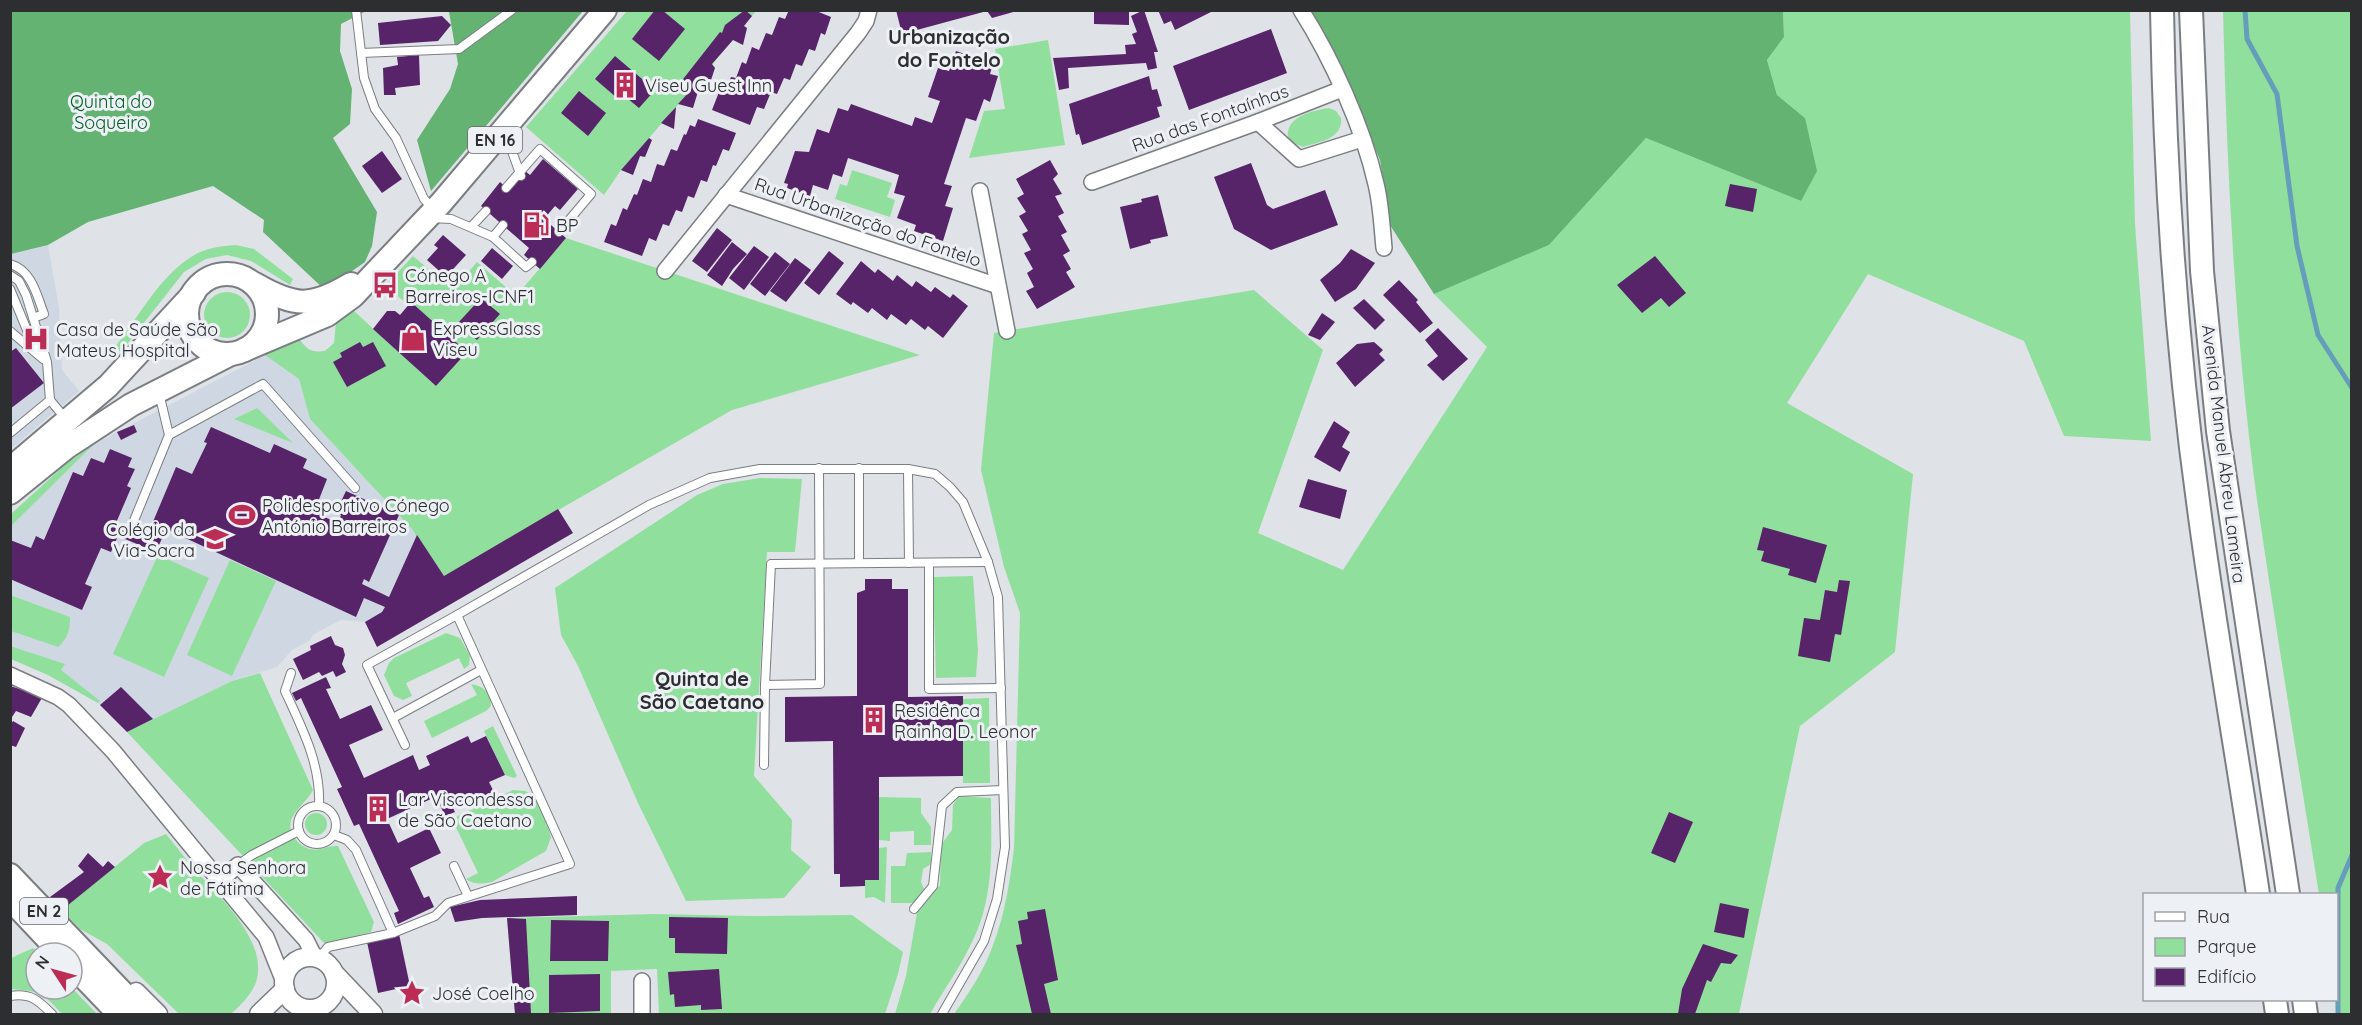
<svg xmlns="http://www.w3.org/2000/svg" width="2362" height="1025" font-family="Quicksand,sans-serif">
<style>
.built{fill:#cfd8e2}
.green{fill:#91df9d}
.forest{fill:#64b372}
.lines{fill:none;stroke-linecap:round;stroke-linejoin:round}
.stream{stroke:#659ebb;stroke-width:5}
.building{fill:#572469}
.service-casing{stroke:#7a7e82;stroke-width:10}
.minor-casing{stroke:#7a7e82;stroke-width:18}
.tertiary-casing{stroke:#7a7e82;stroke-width:21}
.primary-casing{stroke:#7a7e82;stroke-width:26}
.service{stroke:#fff;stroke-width:8}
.minor{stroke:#fff;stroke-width:15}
.tertiary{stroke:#fff;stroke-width:18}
.primary{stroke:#fff;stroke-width:22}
.labels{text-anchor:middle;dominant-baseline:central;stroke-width:6;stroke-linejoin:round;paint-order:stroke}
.shield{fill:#edf0f5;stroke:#67686b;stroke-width:1.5}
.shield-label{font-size:16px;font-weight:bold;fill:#2d2e30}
.poi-label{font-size:18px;fill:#2d2e30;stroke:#edf0f5;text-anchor:start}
.park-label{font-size:18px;fill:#006025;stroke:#edf0f5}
.street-label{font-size:18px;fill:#2d2e30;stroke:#edf0f5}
.neighbourhood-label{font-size:20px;font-weight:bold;fill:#2d2e30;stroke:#edf0f5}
</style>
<rect width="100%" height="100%" fill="#dfe3e8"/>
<!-- built -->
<g class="built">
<path d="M48 245 59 308 62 370 79 391 11 449 10 254Z"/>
<path d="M290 342 310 419 412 529 444 576 365 622 341 620 314 634 309 641 292 650 277 667 232 681 127 732 98 703 48 675 11 659V514L66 464 94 444Z"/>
</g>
<!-- green -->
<g class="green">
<path d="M627 11H756L697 83 621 170 604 195 526 127Z"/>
<path d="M1783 11H2130L2135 224 2151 441 2064 436 2024 341 1868 274 1787 403 1913 474 1895 652 1800 726 1739 1014H954C969 993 985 969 993 945 1005 914 1010 881 1014 848L1020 613 1004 567 981 470 994 333 1254 290 1323 350 1258 533 1343 570 1487 347 1434 294 1549 245 1646 138 1801 201 1805 118 1777 95 1767 60 1784 37Z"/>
<path d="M2223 11H2351V1014H2338L2335 1000 2336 894H2319C2298 763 2276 631 2257 500 2235 338 2227 174 2223 11Z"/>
<path d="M1048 40 1065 145 969 158 984 111 1005 109 995 49Z"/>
<path d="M1329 108 1336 111 1341 118C1343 139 1319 142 1303 147L1289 141C1282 118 1310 111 1329 108Z"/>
<path d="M852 170 892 183 887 197 895 200 890 217 835 199 840 184 847 186Z"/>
<path d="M566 238 920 355 732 410 444 576 412 529 310 419 299 379 265 355 299 338C306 349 311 353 325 351L334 343 336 321 354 311 436 386 467 352 385 286 413 256 453 290 477 262 516 296Z"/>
<path d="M236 245 254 249 293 279 290 285 251 261 227 255 206 259 184 272 121 352 115 347C138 318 159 277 191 257 204 248 221 246 236 245Z"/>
<circle cx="227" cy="315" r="23"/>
<path d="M257 408 293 443 234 419Z"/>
<path d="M94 444 11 526V514L66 464Z"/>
<path d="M760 478 802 479 795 552H767L754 776 792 820 791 850 811 867 784 898 686 901 638 803 578 666 561 635 555 588 697 495 723 484Z"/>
<path d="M158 555 209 578 164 677 113 654Z"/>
<path d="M230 560 276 581 232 676 187 655Z"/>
<path d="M973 576 978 650 976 677 936 678 933 577Z"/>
<path d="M10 595 70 617C70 630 68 638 58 647L11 631Z"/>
<path d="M446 633 460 638 470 656 469 665 464 669 459 658 406 683 412 696 403 700 394 696 384 675 389 663 394 658Z"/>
<path d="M10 646 65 664 61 670 100 701 98 703 48 675 11 659Z"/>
<path d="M260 673 313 790C305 806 280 818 295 839 299 843 304 848 310 849 320 851 329 845 338 846L374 922 371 932 325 944 127 732 232 681Z"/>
<path d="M471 684C484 686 491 693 491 706L486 711 432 738 424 721 477 695Z"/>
<path d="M989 698 990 783H963L962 699Z"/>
<path d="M493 726 517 776 514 778 505 775 484 731Z"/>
<path d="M513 790 525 791 535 796 549 830 551 837 546 851 492 882C483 884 474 885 466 879L478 873 452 819Z"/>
<path d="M959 796 991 798C991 837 994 878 982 917 971 952 948 983 930 1014H895L906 976 917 913 940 885 941 845 952 830 953 805Z"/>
<path d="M879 797 921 798V813L931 827V845H914V831L890 832V841L879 840Z"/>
<circle cx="316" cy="824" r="11"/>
<path d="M166 834C176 846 185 858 195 870 220 897 269 942 256 982 252 994 240 1006 231 1014H179L107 944 80 929 62 910 144 843Z"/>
<path d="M887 847 885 903 874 897 865 898V880L879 879V848Z"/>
<path d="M931 852V864L923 869 921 882 924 889 914 903H891V866H905L907 853Z"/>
<path d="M654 914 752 916 852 915 903 952 898 974 885 1014H659L657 969 611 971V1014H515L507 918Z"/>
<path d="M33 948 38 953H36V989L72 988 97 1014H62C43 993 40 991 11 989V958Z"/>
</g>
<!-- forest -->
<g class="forest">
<path d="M10 11H366L341 24 340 51 352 89 350 124 333 138 377 212 372 246 365 262 325 290 263 232 264 220 213 186 88 222 48 245 11 254Z"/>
<path d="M445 11H583L431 191 417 140 450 89 458 64 449 12Z"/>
<path d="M1310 11H1783L1784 37 1767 60 1777 95 1805 118 1817 171 1801 201 1646 138 1549 245 1434 294 1390 225 1380 160 1326 37Z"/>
</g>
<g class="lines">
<!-- stream -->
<g class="stream">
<path d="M2245 10 2247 39 2277 94 2297 246 2318 335 2352 388"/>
<path d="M2338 1014V888L2352 855"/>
</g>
</g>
<!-- building -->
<g class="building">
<path d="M655 10H662L685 29 659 61 632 39Z"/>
<path d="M745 10 752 16 744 26 747 28 743 45 733 40 712 64 715 68 709 86 707 90 700 85 693 108 678 104 690 91 680 83 720 32 722 33 725 25Z"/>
<path d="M789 10H814L831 17 825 35 821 33 815 51 809 49 802 66 796 64 790 80 784 78 777 94 771 92 764 109 757 107 750 125 712 110 719 92 724 94 731 77 736 78 742 62 746 64 752 47 759 50 766 33 772 35 779 17 785 19Z"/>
<path d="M896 10H1017V11L992 18 987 11 902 34Z"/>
<path d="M1094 10H1129V25L1094 24Z"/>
<path d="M1144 10 1158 52H1154L1157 68 1148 70 1146 63 1068 68 1069 88 1059 90 1053 58 1126 54 1125 45 1136 44 1132 34 1137 32 1131 16Z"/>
<path d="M1158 10H1215L1175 30 1171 21 1164 24Z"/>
<path d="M442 16 451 25 438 41 380 45 378 23Z"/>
<path d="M1271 29 1287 73 1189 110 1173 66Z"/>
<path d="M956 51 993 64 990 74 998 76 990 102 984 99 976 121 966 118 944 184 952 186 945 206 953 208 943 241 914 231 916 225 897 218 905 196 894 193 899 175 848 158 842 177 833 174 828 190 813 185 810 196 787 188 788 184 784 183 795 151 809 152 817 129 829 133 838 108 848 111 851 104 912 126 915 117 932 123 940 101 928 97 938 68 949 71Z"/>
<path d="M419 55 420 85 395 88 396 95H384L383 68 398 65 397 57Z"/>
<path d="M615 56 655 90 639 108 621 93 617 98 595 79Z"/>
<path d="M1149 76 1152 90 1157 89 1162 106 1157 107 1160 117 1082 145 1079 134 1076 135 1069 104Z"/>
<path d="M579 91 606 113 588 136 561 113Z"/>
<path d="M676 107 674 129 661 123Z"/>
<path d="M698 119 736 133 729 151 723 149 716 166 713 165 707 182 701 180 694 198 688 196 682 212 676 210 669 226 663 224 656 241 649 238 642 256 604 242 611 224 616 226 623 208 627 210 634 194 637 195 643 179 651 182 657 164 664 166 671 149 677 151 684 134 686 135 690 125 695 127Z"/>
<path d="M649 138 652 140 645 157 640 156 633 175 621 170Z"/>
<path d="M382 151 402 179 382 193 362 166Z"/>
<path d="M543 159 578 189 560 210 555 206 544 219 566 238 540 269 524 255 529 248 481 206 500 182 509 190 525 171 530 175Z"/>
<path d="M1050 160 1058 174 1053 179 1062 194 1055 196 1064 213 1058 216 1067 232 1061 235 1070 251 1063 255 1071 269 1066 272 1075 287 1037 309 1026 291 1034 287 1027 273 1033 269 1024 253 1031 250 1022 234 1028 231 1019 216 1026 212 1017 198 1024 194 1016 179Z"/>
<path d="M1251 163 1267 205 1273 209 1325 190 1338 225 1271 250 1234 229 1214 177Z"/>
<path d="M1730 184 1757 189 1753 212 1725 206Z"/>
<path d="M1158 195 1168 236 1150 240 1151 243 1130 249 1120 207 1142 202 1141 199Z"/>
<path d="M717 228 732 240 707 272 692 261Z"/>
<path d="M443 235 466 255 446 277 427 260 438 248 434 245Z"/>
<path d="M732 242 747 254 733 269 722 286 707 275Z"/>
<path d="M754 246 769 257 744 290 729 278Z"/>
<path d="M492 248 513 266 502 279 481 261Z"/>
<path d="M1351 249 1375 263 1356 289 1335 302 1320 280 1340 263Z"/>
<path d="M829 251 844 263 819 295 804 283Z"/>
<path d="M775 252 790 264 765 296 750 284Z"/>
<path d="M1655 256 1686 293 1669 307 1661 298 1642 313 1617 285Z"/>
<path d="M795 258 811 270 786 302 770 291Z"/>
<path d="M861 261 875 273 878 269 893 281 897 275 912 287 916 281 931 292 935 287 950 298 953 294 968 306 943 338 928 326 925 330 911 319 906 325 891 314 887 320 872 308 868 313 853 302 851 305 836 294Z"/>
<path d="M1399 280 1418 300 1416 302 1433 323 1420 333 1383 295Z"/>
<path d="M481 298 500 314 477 340 458 323Z"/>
<path d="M1364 299 1385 320 1375 330 1353 308Z"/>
<path d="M411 302 467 352 436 386 373 329 387 311H395L400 315Z"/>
<path d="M1322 313 1335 322 1320 340 1308 335Z"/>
<path d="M1438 328 1468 359 1443 381 1427 365 1438 356 1425 340Z"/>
<path d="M360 342 363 347 373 342 386 366 347 387 333 362 342 357 340 353Z"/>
<path d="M1374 342 1383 350 1379 354 1385 360 1355 387 1336 363 1357 344Z"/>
<path d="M16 348 44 383 10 409V352Z"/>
<path d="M1334 421 1350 432 1342 447 1350 452 1340 472 1314 457Z"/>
<path d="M134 425 137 432 121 440 117 432Z"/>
<path d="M211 427 270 453 274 444 307 459 303 468 327 479 318 502 324 504 320 515 338 523 341 515 336 512 346 491 399 515 369 582 364 579 362 584 389 597 417 535 444 576 558 509 573 533 377 647 365 622 382 612 385 607 364 598 356 617 166 529 156 552 118 536 111 552 101 548 85 584 92 587 82 610 10 579V540L31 548 36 536 44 540 73 472 83 476 91 458 104 463 110 449 132 458 128 467 135 469 127 486 131 488 116 523 147 536 176 467 192 474 207 443 204 442Z"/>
<path d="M1308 479 1347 490 1340 519 1299 507Z"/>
<path d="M1763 527 1827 545 1816 583 1788 575 1790 569 1761 561 1764 551 1757 550Z"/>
<path d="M865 579H892V589H908V697L963 696V776L879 777V880H865V886L840 887V874H834L833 741 785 742V697L857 696V593L865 590Z"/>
<path d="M1839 580 1850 581 1841 635 1835 634 1830 662 1798 656 1804 618 1820 620 1825 590 1837 592Z"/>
<path d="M331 636 335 645 343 648 345 655 342 664 346 672 336 677 333 671 322 676 319 672 303 680 293 659 311 650 310 646Z"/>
<path d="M326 677 331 688 326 689 340 719 371 705 383 730 349 745 364 778 413 755 419 770 430 765 426 756 468 736 471 743 486 736 505 775 489 782 494 792 473 802 472 799 453 808 455 812 445 816 440 805 437 807 433 798 387 819 398 843 429 828 441 853 410 868 424 898 429 896 434 907 398 924 394 913 399 911 359 824 354 826 337 789 342 787 301 698 296 701 292 693Z"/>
<path d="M10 686 43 696 31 717 16 711 10 720Z"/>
<path d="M121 687 153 719 127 732 100 705Z"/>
<path d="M13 721 25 728 16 747 10 745V726Z"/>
<path d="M1669 812 1693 822 1675 863 1651 853Z"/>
<path d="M88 853 103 867 108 861 115 867 62 910 50 897 84 872 78 866Z"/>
<path d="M577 896V915L482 918 455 922 450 907 480 900Z"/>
<path d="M1720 903 1749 909 1744 938 1714 932Z"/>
<path d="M1045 909 1058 980 1044 984 1051 1014H1032L1016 945 1022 944 1018 921 1028 919 1027 912Z"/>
<path d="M669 917 728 918 727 954 675 953V938H669Z"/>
<path d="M507 918 526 919 531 1014H515Z"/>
<path d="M551 920 609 921 608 961H550Z"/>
<path d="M399 934 410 986 378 993 367 942Z"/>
<path d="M1703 944 1738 955 1731 964 1721 963 1711 982 1707 980 1695 1014H1678L1682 989Z"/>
<path d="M719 969 722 1009 701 1010V1005L675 1007 674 994 670 995 668 972Z"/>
<path d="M600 974V1011L549 1013V975Z"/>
</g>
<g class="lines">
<!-- service casing -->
<g class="service-casing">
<g id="service">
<path d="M356 10 364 78 375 109 396 138 424 199 433 209"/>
<path d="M361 53 459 49 512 10"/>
<path d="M512 130 510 146 521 176"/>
<path d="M506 188 540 149 591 194 559 232"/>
<path d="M431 218 451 219 493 237 503 225"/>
<path d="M471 227 486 211"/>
<path d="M493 237 526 267 532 262"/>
<path d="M10 264C32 270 37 296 44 314L33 318"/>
<path d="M10 275 19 281 26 295 47 362 50 400 65 418"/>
<path d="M10 289 29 335 41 353"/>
<path d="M10 331 43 359"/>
<path d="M159 393 169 435 263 384 355 488"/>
<path d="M10 433 50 400"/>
<path d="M859 468V563"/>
<path d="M908 469 909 563"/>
<path d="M133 523 169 435"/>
<path d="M929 563V689L1001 688"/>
<path d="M291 673 285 691C302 728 321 764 319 806"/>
<path d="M765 685 820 684 819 468"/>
<path d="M393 718 481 670"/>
<path d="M405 745 367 665 457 615"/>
<path d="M764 765 765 685 771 564 988 562"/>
<circle cx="317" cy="825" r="19"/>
<path d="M334 835 347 840 356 850 393 933 435 916 448 903 570 864 457 615 649 505 710 478 760 469H908L935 474 950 487 963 502 988 562 998 597 1005 847 997 899 984 941 942 1014"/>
<path d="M238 865 252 855 299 831"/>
<path d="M454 866 468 896"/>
<path d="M914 909 933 886 942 806 957 792 1003 790"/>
<path d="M324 961 323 953 328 947 393 933"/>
<path d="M10 996C31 993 38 1000 52 1014"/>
</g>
</g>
<!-- minor casing -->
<g class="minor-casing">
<g id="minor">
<path d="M1301 10C1332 59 1363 127 1376 184 1381 204 1382 227 1384 248"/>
<path d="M1258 122 1299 159 1362 139"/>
<path d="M1092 182 1258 122 1342 89"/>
<path d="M980 191 1007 331"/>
<path d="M726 195 998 286"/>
<path d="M665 271 858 33 866 21 869 10"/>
<path d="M10 675 58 697 69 705 113 751 266 937 284 982"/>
<path d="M221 880 238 865 306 940 315 958"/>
<path d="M642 1014V981"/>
</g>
</g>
<!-- tertiary casing -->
<g class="tertiary-casing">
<g id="tertiary">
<circle cx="310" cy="983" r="26"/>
<path d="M334 973 373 1014"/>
<path d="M136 992 158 1014"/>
<path d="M259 1014 285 989"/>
</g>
</g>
<!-- primary casing -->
<g class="primary-casing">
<g id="primary">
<path d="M2162 10C2165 177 2176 344 2199 509 2216 637 2239 766 2258 894"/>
<path d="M2191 10 2202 271 2218 431 2288 894"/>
<circle cx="227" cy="314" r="40"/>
<path d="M255 284C295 307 311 308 351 284"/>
<path d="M244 350 327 315 353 296 441 203 605 10"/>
<path d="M10 469 108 386 194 293"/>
<path d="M10 493 67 447 131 405 231 354"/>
<path d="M10 875 143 1014"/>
<path d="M10 899 61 953"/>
<path d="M72 965 119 1014"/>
<path d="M2275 1000 2277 1014"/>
<path d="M2304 1000 2306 1014"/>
</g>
</g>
<!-- service -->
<use href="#service" class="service"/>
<!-- minor -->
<use href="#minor" class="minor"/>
<!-- tertiary -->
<use href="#tertiary" class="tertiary"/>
<!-- primary -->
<use href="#primary" class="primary"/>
</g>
<!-- icons -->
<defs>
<g id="building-bare" transform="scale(2.07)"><path d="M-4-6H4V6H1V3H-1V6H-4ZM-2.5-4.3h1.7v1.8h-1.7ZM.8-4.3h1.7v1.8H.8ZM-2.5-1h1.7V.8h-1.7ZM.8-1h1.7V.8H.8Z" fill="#bc2d56" stroke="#edf0f5" stroke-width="2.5" paint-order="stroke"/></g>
<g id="fuel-bare" transform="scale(2.07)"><path d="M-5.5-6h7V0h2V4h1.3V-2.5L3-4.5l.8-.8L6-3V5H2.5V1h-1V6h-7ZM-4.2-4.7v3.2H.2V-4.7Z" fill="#bc2d56" stroke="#edf0f5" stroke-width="2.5" paint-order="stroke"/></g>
<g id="bus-bare" transform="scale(2.07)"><path d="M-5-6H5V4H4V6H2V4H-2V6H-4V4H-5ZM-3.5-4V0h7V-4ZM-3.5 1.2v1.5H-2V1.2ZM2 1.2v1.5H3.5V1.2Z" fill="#bc2d56" stroke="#edf0f5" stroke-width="2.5" paint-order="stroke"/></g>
<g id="shop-bare" transform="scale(2.07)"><path d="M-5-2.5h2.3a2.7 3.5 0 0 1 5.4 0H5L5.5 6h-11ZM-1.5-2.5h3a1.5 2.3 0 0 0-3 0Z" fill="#bc2d56" stroke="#edf0f5" stroke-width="2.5" paint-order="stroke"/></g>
<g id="hospital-bare" transform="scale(2.07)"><path d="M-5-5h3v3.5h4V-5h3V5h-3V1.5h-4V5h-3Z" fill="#bc2d56" stroke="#edf0f5" stroke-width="2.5" paint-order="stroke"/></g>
<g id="stadium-bare" transform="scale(2.07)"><path d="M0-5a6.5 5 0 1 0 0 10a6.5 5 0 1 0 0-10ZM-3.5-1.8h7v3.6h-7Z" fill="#bc2d56" stroke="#edf0f5" stroke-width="2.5" paint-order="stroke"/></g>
<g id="school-bare" transform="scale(2.07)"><path d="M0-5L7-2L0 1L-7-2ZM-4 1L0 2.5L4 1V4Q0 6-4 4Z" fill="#bc2d56" stroke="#edf0f5" stroke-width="2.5" paint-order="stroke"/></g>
<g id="sight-bare" transform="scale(2.07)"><path d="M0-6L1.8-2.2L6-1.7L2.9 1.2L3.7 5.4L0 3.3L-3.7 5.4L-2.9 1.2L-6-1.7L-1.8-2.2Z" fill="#bc2d56" stroke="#edf0f5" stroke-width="2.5" paint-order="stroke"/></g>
</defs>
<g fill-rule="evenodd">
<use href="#building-bare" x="625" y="85"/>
<use href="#fuel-bare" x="536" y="225"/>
<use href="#bus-bare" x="385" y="285"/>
<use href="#shop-bare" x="413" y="338"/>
<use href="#hospital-bare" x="36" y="339"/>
<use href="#stadium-bare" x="242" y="515"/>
<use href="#school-bare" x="215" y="539"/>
<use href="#building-bare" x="874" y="720"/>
<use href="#building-bare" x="378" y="809"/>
<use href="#sight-bare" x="160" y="877"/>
<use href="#sight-bare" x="412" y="993"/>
</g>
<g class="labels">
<!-- shield labels -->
<g class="shield">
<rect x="468" y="127" width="54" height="26" rx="4.5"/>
<rect x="20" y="898" width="48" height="26" rx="4.5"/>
</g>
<g class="shield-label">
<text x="495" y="140">EN 16</text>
<text x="44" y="911">EN 2</text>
</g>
<!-- poi labels -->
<g class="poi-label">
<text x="645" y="85">Viseu Guest Inn</text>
<text x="556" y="225">BP</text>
<text x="405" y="275">Cónego A<tspan x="405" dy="21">Barreiros-ICNF1</tspan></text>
<text x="433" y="328">ExpressGlass<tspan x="433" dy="21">Viseu</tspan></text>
<text x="56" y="329">Casa de Saúde São<tspan x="56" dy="21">Mateus Hospital</tspan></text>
<text x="262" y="505">Polidesportivo Cónego<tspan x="262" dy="21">António Barreiros</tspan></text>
<text x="195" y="529" text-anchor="end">Colégio da<tspan x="195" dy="21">Via-Sacra</tspan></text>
<text x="894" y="710">Residênca<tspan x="894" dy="21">Rainha D. Leonor</tspan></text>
<text x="398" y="799">Lar Viscondessa<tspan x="398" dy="21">de São Caetano</tspan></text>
<text x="180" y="867">Nossa Senhora<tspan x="180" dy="21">de Fátima</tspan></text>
<text x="432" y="993">José Coelho</text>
</g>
<!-- park labels -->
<g class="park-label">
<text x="111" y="101">Quinta do<tspan x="111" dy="21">Soqueiro</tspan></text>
</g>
<!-- street labels -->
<g class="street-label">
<text transform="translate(1210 118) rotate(-20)">Rua das Fontaínhas</text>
<text transform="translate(868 222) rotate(19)">Rua Urbanização do Fontelo</text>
<text transform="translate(2224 454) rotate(83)">Avenida Manuel Abreu Lameira</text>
</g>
<!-- neighbourhood labels -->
<g class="neighbourhood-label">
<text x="949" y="36">Urbanização<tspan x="949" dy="23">do Fontelo</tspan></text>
<text x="702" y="678">Quinta de<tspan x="702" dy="23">São Caetano</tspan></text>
</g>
</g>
<!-- border -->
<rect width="2362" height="1025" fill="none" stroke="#2d2e30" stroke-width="24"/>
<!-- legend -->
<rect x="2143" y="893" width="195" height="108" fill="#edf0f5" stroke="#a0a2a6" stroke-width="1.5"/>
<rect x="2155" y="912" width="30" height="9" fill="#ffffff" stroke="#a0a2a6" stroke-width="1.5"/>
<text x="2197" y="923" font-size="18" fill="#2d2e30">Rua</text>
<rect x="2155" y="938" width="30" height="18" fill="#91df9d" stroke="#a0a2a6" stroke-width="1.5"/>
<text x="2197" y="953" font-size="18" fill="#2d2e30">Parque</text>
<rect x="2155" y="968" width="30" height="18" fill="#572469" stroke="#a0a2a6" stroke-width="1.5"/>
<text x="2197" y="983" font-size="18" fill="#2d2e30">Edifício</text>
<!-- north arrow -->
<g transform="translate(54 971) rotate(306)"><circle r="28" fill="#edf0f5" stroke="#a0a2a6" stroke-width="1.5"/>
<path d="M0-4.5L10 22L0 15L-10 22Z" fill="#bc2d56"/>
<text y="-9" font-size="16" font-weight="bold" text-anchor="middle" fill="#2d2e30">N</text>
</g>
</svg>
